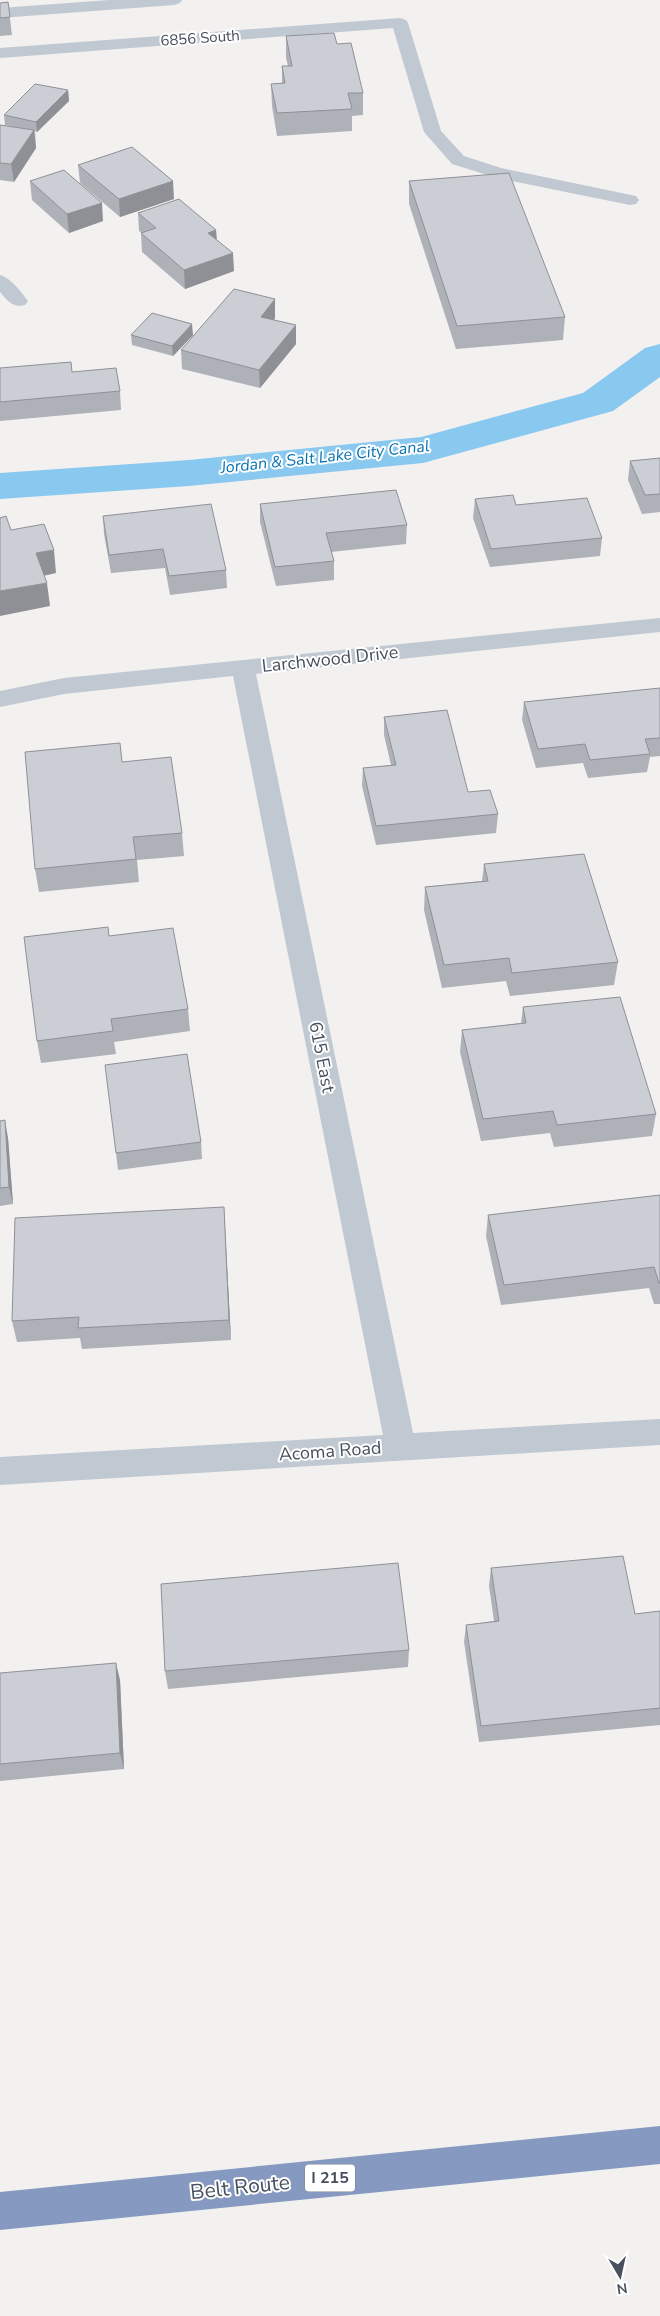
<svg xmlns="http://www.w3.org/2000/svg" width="660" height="2316" font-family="'Nunito Sans',sans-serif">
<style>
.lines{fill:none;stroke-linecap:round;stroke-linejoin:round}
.canal{fill:#8ac9ef;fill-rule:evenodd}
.minor{fill:#c0c8d2;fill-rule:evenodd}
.highway{fill:#8699c0;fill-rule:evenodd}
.wall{fill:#afb1b8}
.shaded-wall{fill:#8f9096}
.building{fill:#ccced6;stroke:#8f9096}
.labels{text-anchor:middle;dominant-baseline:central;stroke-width:4;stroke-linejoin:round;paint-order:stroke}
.far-street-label{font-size:15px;fill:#47505e;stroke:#fff}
.far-water-label{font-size:16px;font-style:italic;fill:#0872b1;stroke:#fff}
.shield{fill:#fff;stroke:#7e848e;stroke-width:1}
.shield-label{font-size:16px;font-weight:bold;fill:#47505e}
.street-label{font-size:18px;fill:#47505e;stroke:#fff}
.near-street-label{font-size:21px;fill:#47505e;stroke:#fff}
</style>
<rect width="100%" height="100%" fill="#f3f0f0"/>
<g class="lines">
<!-- canal -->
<path class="canal" d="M660 344V377L613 411 423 463 189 486 0 499V473L189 460 421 437 583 393 645 348Z"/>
<!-- minor -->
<g class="minor">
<path d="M109 0H182L180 3 174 5 0 18V8Z"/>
<path d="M400 18 406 20 408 23 441 131 464 156 501 168 636 196 639 200 636 204 630 205 497 178 452 164 424 132 393 28 0 58V48Z"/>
<path d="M0 275C11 278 21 292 28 301L25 305C12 308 8 301 0 292Z"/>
<path d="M660 618V632L256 674 413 1433 660 1419V1445L0 1485V1457L383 1435 233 676 64 694 0 707V691L64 678Z"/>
</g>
<!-- highway -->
<path class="highway" d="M660 2126V2164L0 2230V2192Z"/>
</g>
<!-- wall -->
<g class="wall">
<path d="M8 2 12 35 0 36V3Z"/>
<path d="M286 36 337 44 363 93V115L352 116V131L277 136 272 106 271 84 282 83V66H288L286 58Z"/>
<path d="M68 90 69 101 37 132 35 131 36 148 14 182 0 180V125L15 127 5 125 4 115Z"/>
<path d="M78 165 174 199 120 217 80 183Z"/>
<path d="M30 181 103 221 69 233 32 200Z"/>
<path d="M409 181 565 317 563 340 456 349 409 204Z"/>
<path d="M138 213 216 230 217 240 234 271 185 289 142 252 141 233H142L139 231Z"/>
<path d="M275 299V318L274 320 296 325V344L260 388 182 369 181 350Z"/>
<path d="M131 335H193L173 356 132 345Z"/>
<path d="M0 368 72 372 120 391 121 410 0 421Z"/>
<path d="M660 458V512L642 514 628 480 630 461Z"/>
<path d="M475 499 516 505 602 538 600 556 490 567 473 518Z"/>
<path d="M260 504 407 525 406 544 331 552 334 561V580L276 586 260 522Z"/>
<path d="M103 516 226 570 227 588 170 595 165 568 111 573 104 534Z"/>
<path d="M660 688V756L650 757 647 772 588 778 583 763 536 768 522 720 524 702Z"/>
<path d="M384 717 468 792 498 814 496 833 376 845 362 786 363 768 391 765 384 735Z"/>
<path d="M122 762 182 833 184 856 137 860 139 882 39 892 35 869Z"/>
<path d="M484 864 618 962 614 985 510 996 506 981 442 988 424 910 425 887 482 881Z"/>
<path d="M109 936 188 1009 190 1031 114 1042 116 1054 41 1063 37 1041Z"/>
<path d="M523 1007 656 1114 652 1136 554 1147 550 1133 481 1141 460 1052 462 1030 521 1023Z"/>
<path d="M0 1121 8 1138 13 1204 0 1206Z"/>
<path d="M201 1142 202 1159 118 1170 116 1153Z"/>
<path d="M660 1195V1304H654L649 1288 501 1305 486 1236 488 1215Z"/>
<path d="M224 1207 231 1340 82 1349 80 1338 17 1342 12 1321Z"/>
<path d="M491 1568 635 1614 660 1611V1725L479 1742 464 1642 466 1625 494 1621 489 1586Z"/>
<path d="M409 1650 408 1667 168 1689 165 1671Z"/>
<path d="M0 1673 120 1680 124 1769 0 1781Z"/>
</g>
<!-- shaded-wall -->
<g class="shaded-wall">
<path d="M68 90 69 101 37 132 36 122Z"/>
<path d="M34 130 36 148 14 182 11 164Z"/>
<path d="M173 181 174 199 120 217 119 199Z"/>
<path d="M102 203 103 221 69 233 67 214Z"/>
<path d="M216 230 217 248 208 233Z"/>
<path d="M233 253 234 271 185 289 184 270Z"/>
<path d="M275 299V318L261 335V317Z"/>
<path d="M192 324 193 335 173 356 172 346Z"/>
<path d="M296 325V344L260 388 259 370Z"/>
<path d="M54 550 56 573 39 577 36 553Z"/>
<path d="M47 583 50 606 0 616V591Z"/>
<path d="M5 1120 8 1138 13 1204 9 1187Z"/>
<path d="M224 1207 225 1228 231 1340 229 1320Z"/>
<path d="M116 1663 120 1680 124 1769 120 1753Z"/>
</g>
<!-- building -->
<g class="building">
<path d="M8 2 10 17 0 18V3Z"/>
<path d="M334 33 337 44 351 43 363 93H348L352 109 277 113 271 84 285 83 282 66H292L286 36Z"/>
<path d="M35 84 68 90 36 122 4 115Z"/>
<path d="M0 125 34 130 11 164 0 163Z"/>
<path d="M132 147 173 181 119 199 78 165Z"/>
<path d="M64 170 102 203 67 214 30 181Z"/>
<path d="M509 173 565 317 457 326 409 181Z"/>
<path d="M179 199 216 230 208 233 233 253 184 270 141 233 156 228 138 213Z"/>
<path d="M234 289 275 299 261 317 296 325 259 370 181 350Z"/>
<path d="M152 313 192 324 172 346 131 335Z"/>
<path d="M71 362 72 372 116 368 120 391 0 402V368Z"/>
<path d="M660 458V494L645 495 630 461Z"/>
<path d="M396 490 407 525 326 533 334 561 275 567 260 504Z"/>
<path d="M513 495 516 505 587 498 602 538 491 549 475 499Z"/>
<path d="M211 504 226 570 169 576 163 549 109 555 103 516Z"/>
<path d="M6 516 11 530 44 524 54 550 36 553 47 583 0 591V518Z"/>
<path d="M660 688V738L645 739 650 754 590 760 585 744 538 749 524 702Z"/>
<path d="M447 710 468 792 490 790 498 814 376 826 363 768 396 765 384 717Z"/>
<path d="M120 743 122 762 171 757 182 833 133 837 136 859 35 869 25 752Z"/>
<path d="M584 854 618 962 512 973 509 958 444 965 425 887 488 881 484 864Z"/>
<path d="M108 927 109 936 173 928 188 1009 111 1019 113 1031 37 1041 24 937Z"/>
<path d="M620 997 656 1114 557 1125 553 1111 483 1119 462 1030 526 1023 523 1007Z"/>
<path d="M187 1054 201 1142 116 1153 105 1065Z"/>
<path d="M5 1120 9 1187 0 1188V1121Z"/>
<path d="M660 1195V1283H659L654 1267 504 1285 488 1215Z"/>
<path d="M224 1207 229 1320 78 1328 79 1317 12 1321 15 1218Z"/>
<path d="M623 1556 635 1614 660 1611V1708L481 1726 466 1625 499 1621 491 1568Z"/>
<path d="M398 1563 409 1650 165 1671 161 1584Z"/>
<path d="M116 1663 120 1753 0 1764V1673Z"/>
</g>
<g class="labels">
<!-- far-street labels -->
<g class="far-street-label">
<text transform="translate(200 38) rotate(-4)">6856 South</text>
</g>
<!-- far-water labels -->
<g class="far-water-label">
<text transform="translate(325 457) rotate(-6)">Jordan &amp; Salt Lake City Canal</text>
</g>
<!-- shield labels -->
<rect class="shield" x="305" y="2164.5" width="50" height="27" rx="4"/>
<g class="shield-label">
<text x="330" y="2178">I 215</text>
</g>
<!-- street labels -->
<g class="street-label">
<text transform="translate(330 659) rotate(-6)">Larchwood Drive</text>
<text transform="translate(322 1057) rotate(79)">615 East</text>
<text transform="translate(330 1451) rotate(-4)">Acoma Road</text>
</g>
<!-- near-street labels -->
<g class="near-street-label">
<text transform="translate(240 2187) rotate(-6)">Belt Route</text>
</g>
</g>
<!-- north arrow -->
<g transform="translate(620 2276) rotate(171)" stroke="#ffffff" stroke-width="4" paint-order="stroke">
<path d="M0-4L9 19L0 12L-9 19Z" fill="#47505e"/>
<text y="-8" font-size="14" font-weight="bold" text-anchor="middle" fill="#47505e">N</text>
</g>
</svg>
